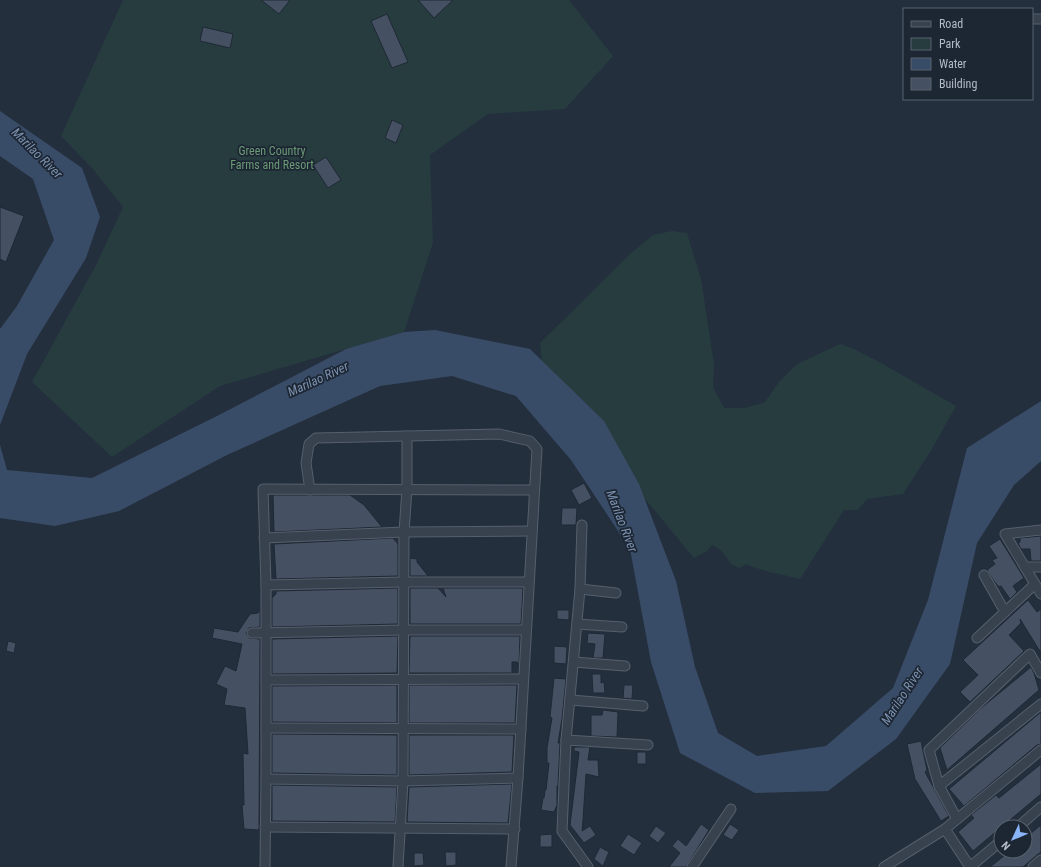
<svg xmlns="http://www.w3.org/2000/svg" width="1041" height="867" font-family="'Roboto Condensed',sans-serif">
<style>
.green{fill:#263c3f}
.water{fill:#394c67}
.building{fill:#455162;stroke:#1f2835}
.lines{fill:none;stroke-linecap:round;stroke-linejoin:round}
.minor-casing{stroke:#565f6c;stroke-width:11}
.minor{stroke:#38414e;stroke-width:9}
.labels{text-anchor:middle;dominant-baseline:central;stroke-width:3.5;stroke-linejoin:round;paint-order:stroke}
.park-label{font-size:12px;fill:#6b9a76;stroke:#1d2633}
.water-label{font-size:13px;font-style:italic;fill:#7c92b1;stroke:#1d2633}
</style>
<rect width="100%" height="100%" fill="#242f3e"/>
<!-- green -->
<g class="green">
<path d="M123 0H569L613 56 565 109 488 114 430 155 433 243 404 332 220 386 112 457 32 382 96 265 123 207 92 168 61 136Z"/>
<path d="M672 231 687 233 701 279 714 364 713 387 724 408H745L765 402 779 382 797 364 840 344 854 349 883 364 956 406 932 449 903 494 867 499 858 510H844L800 579C782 574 763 572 746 564L740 568 732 565 721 550 712 545 707 551 694 558 626 476 543 373 540 343 630 254 653 235Z"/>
</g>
<!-- water -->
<g class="water">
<path d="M0 111 82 168 100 217 86 258 27 354 0 425V329L17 306 54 240 33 179 0 156Z"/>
<path d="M435 330 530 349 604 421 639 484 676 581 695 667 718 733 757 756 826 746 893 688 928 600 967 448 1041 401V461L1014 485 977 543 950 664 896 739 828 791 755 793 680 753 651 662 630 549 571 460 516 396 452 376 380 386 227 455 119 511 55 526 0 518V445L7 470 92 478 219 415 346 349 404 332Z"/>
</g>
<!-- building -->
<g class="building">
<path d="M261 0H290L279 14Z"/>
<path d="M418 0H453L434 18Z"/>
<path d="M387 14 408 62 392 68 371 21Z"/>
<path d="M203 27 233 34 230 48 200 41Z"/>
<path d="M392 120 403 125 396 143 385 138Z"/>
<path d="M326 157 341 180 328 188 313 165Z"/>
<path d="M0 207 24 216 6 262 0 259Z"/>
<path d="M584 483 592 498 579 505 571 490Z"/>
<path d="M273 495H350L364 505 382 527 274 532Z"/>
<path d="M562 508H577L576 525H561Z"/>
<path d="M1041 536V561H1031L1030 549H1021L1018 543 1020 542V538Z"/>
<path d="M393 538 398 544V576L276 579 274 544Z"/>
<path d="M1000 539 1024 578 1013 586 1017 592 1010 599 1001 586 999 587 994 581 987 570 995 564 992 560 997 558 989 546Z"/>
<path d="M410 558 417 559V562L428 576H410Z"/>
<path d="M398 588V624L272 627V598L276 594V591Z"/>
<path d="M410 588H438L446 597 443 588H523L521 624H410Z"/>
<path d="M1028 600 1037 612 1041 609V653L1020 619 1021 623 1009 635 1024 651 970 702 960 692 978 675 963 660Z"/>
<path d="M260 609V627L249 628 246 633 249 638 260 639 259 830 244 829 242 805H244L243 753 248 754 245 708 224 705 227 689 216 684 225 666 236 671 242 644 212 638 214 628 238 632 250 614 258 613Z"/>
<path d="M557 610H569V620L557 619Z"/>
<path d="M588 633 605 634 603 658H593L595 644 587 643Z"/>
<path d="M398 636 397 673 272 674V639Z"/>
<path d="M410 636H520L519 664 517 662H512V673H409Z"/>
<path d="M8 641 16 643 14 653 6 651Z"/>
<path d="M554 646 567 647 566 664 554 663Z"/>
<path d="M1031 667 1034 673 1039 690 947 770 940 748 980 709Z"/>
<path d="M592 674H601V683L604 682 605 693H593Z"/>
<path d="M554 678 566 679 562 719 558 743H560L558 786H557V805L554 812 541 810 543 798H544L545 790H546L549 763H547V748L552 718 550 717Z"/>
<path d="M397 685V723L272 722V686Z"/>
<path d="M409 685H517L515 723H409Z"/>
<path d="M624 685H633L632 699 623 698Z"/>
<path d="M603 710 618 712 617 737 591 736V715H602Z"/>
<path d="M1041 712V744L1037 745 964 806 949 789Z"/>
<path d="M272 734 397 735V775L272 773Z"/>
<path d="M409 735H514L512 772 409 775Z"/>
<path d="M921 741 927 770 925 772 949 816 941 821 915 779 907 744Z"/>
<path d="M574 747H590L588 760H598L599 777 586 774 583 820 582 831 590 826 596 835 584 843 570 825 579 752 574 751Z"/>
<rect x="637" y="752" width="9" height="12"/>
<path d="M1041 764V794L973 851 958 832 974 818 971 815 996 795 999 798Z"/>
<path d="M512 784 508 823 407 822 409 787Z"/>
<path d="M272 785 397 787 395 822 272 821Z"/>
<path d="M701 824 709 830 686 867H669L680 853 672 846 678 839 686 846Z"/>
<path d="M730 824 739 830 732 840 723 835Z"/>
<path d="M1041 825V852L1037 855 1023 867H990L1010 851H1025V838Z"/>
<path d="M656 826 666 833 658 843 649 836Z"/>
<path d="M552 834V847H540V835Z"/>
<path d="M628 834 642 843 634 855 620 846Z"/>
<path d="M600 847 609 852 603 866 594 859Z"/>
<path d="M445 852H456V865L446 866Z"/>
<path d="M414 853H423L424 865 414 866Z"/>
</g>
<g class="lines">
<!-- minor casing -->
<g class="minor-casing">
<g id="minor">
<path d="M1032 19H1041"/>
<path d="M310 490 306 463 309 444 316 438 407 436"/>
<path d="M582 525 580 589 566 740 562 831 588 867"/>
<path d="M1041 530 1005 534 1041 594"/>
<path d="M264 538 404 532 532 531"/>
<path d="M1025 567H1041"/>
<path d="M984 575 1005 612"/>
<path d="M266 585 404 582H529"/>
<path d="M580 589 616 593"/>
<path d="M577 624 622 627"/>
<path d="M252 633 404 630H526"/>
<path d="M977 638 1035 584"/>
<path d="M574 662 625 666"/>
<path d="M266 680 523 679"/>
<path d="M571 700 643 706"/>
<path d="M266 728 521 729"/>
<path d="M566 740 648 745"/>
<path d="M266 779 403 781 518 778"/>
<path d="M939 786 1041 704"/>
<path d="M957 819 939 786 929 750 1030 654 1041 673"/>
<path d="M265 827 515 829"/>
<path d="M1018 827 1041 807"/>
<path d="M945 829 970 867"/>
<path d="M265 867 266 779V585L263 489 534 490"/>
<path d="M398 867 403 781 404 532 407 489V436L499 434 530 441 537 449 518 778 511 867"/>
<path d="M692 867 731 809"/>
<path d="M884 867 945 829 1041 750"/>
<path d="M970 867 1001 841"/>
<path d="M1033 867 1041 860"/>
</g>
</g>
<!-- minor -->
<use href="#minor" class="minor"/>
</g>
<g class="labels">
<!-- park labels -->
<g class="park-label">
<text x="272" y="151">Green Country<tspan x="272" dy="14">Farms and Resort</tspan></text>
</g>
<!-- water labels -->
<g class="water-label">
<text transform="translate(37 153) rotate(45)">Marilao River</text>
<text transform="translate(318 379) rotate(-25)">Marilao River</text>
<text transform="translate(622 521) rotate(69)">Marilao River</text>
<text transform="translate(902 696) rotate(-57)">Marilao River</text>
</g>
</g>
<!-- legend -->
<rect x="903" y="8" width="130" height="92" fill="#1d2633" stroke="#59626f"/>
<rect x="911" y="21" width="20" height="6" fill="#38414e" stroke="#59626f"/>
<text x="939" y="28" font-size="12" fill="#b4bcc9">Road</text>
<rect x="911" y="38" width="20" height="12" fill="#263c3f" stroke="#59626f"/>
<text x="939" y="48" font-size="12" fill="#b4bcc9">Park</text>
<rect x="911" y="58" width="20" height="12" fill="#394c67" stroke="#59626f"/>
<text x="939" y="68" font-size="12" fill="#b4bcc9">Water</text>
<rect x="911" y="78" width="20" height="12" fill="#455162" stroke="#59626f"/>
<text x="939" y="88" font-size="12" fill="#b4bcc9">Building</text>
<!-- north arrow -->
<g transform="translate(1013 839) rotate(226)"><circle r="19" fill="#1d2633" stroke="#59626f"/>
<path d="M0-3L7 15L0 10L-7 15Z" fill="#8ab4f8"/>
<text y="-6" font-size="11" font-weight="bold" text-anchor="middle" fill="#b4bcc9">N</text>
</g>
</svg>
